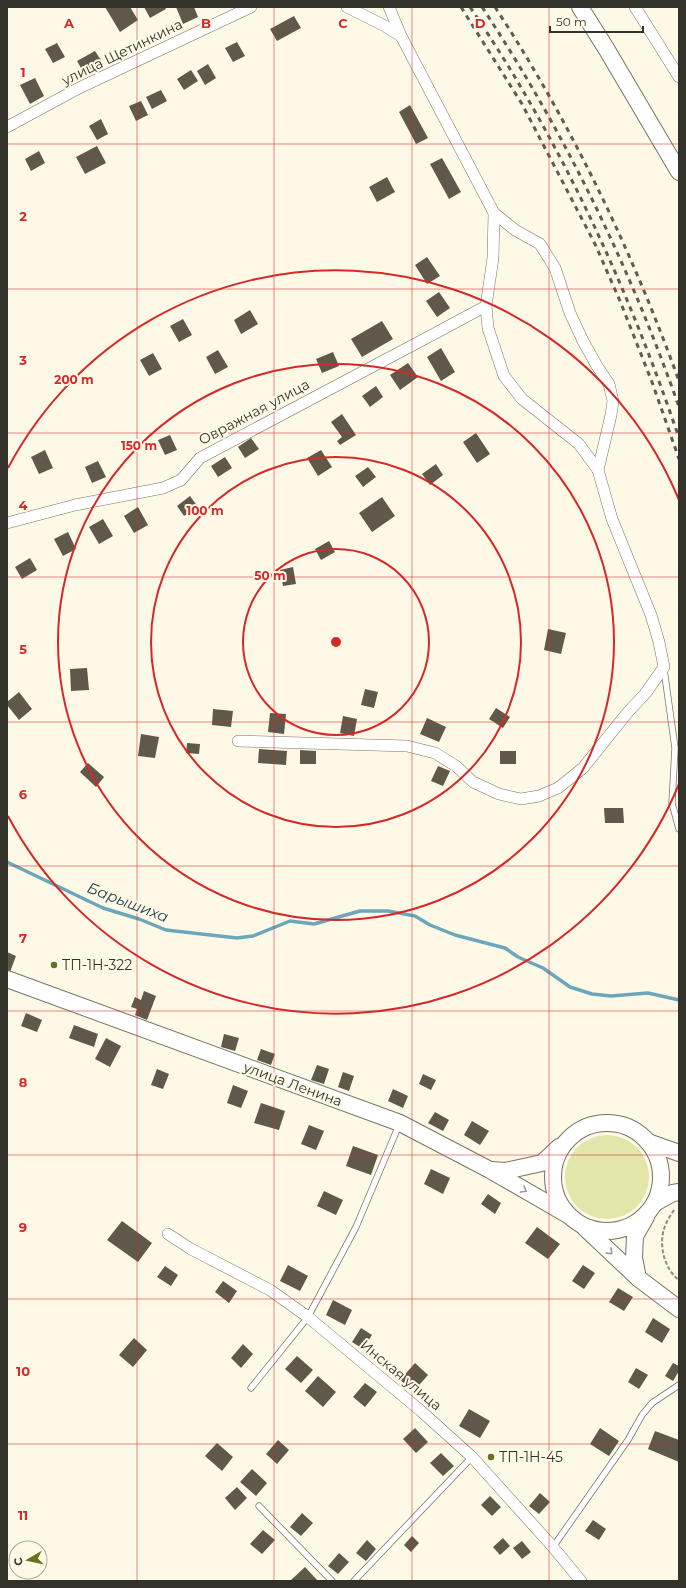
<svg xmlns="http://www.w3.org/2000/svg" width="686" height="1588" font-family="Montserrat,sans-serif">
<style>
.green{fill:#e3e6aa}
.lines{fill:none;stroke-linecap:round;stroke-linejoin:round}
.stream{stroke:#6ca6bb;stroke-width:3.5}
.building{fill:#5e594a}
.lane-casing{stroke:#787463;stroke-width:7}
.street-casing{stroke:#787463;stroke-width:12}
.secondary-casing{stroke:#787463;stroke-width:18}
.path{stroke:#8f8c80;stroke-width:2;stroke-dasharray:4 2;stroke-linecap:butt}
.lane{stroke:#fff;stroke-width:5.5}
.street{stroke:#fff;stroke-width:11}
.secondary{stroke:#fff;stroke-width:16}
.rail{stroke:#5f5d53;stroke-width:3;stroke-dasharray:5 5;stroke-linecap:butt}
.oneway{stroke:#9a9995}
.grid{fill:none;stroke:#d62828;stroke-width:1;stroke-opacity:0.55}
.ring{fill:none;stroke:#d62828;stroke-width:2}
.poi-dot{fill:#67721d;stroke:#fef9e7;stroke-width:1.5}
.labels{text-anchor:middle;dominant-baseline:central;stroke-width:4;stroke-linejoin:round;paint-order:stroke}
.street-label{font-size:14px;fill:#34332b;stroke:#fef9e7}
.poi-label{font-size:14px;fill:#34332b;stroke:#fef9e7;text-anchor:start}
.water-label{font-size:15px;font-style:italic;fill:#173d4c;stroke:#fef9e7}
.grid-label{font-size:13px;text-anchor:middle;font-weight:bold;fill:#d62828;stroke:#fef9e7;stroke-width:4;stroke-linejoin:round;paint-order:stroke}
.centre{fill:#d62828;stroke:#fef9e7;stroke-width:2}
.ring-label{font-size:12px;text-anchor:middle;font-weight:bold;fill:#d62828;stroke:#fef9e7;stroke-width:4;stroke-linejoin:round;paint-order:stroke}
</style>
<rect width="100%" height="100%" fill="#fef9e7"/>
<!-- green -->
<circle class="green" cx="607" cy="1177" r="42"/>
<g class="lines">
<!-- stream -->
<path class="stream" d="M7 862 103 908 139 919 166 930 237 938 253 936 290 921 314 924 360 911H388L415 916 430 925 455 935 505 948 518 957 543 968 570 987 592 994 611 996 648 993 679 1000"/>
</g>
<!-- building -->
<g class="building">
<path d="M105 7H130L138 20 120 32Z"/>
<path d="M144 7H165L166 9 150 18Z"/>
<path d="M176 7H194L198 17 183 24Z"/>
<path d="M294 16 301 28 277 41 270 29Z"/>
<path d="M237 42 245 56 233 62 225 48Z"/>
<path d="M57 43 65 57 53 63 45 49Z"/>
<path d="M95 51 104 65 85 75 77 61Z"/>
<path d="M208 64 216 78 205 85 197 71Z"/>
<path d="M191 70 198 81 184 90 177 79Z"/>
<path d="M35 78 44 96 30 104 20 85Z"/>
<path d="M161 90 167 101 152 109 146 97Z"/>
<path d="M141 101 148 115 136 121 129 106Z"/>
<path d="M410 105 428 138 416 144 399 112Z"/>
<path d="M101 119 108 134 97 140 89 126Z"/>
<path d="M97 146 106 163 85 174 76 157Z"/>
<path d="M39 151 45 163 31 171 25 159Z"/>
<path d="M442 158 461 192 449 199 430 164Z"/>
<path d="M387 177 395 192 377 202 369 187Z"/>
<path d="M427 257 440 276 427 284 415 265Z"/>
<path d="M439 292 450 308 437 317 426 301Z"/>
<path d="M250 310 258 324 241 334 234 320Z"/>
<path d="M183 319 192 335 179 342 170 326Z"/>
<path d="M382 321 393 339 362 357 351 339Z"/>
<path d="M441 348 455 372 441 381 427 357Z"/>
<path d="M218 350 228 367 215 374 206 357Z"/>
<path d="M333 352 339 366 322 373 316 359Z"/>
<path d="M153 353 162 369 149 376 140 360Z"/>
<path d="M408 363 418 377 400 390 390 375Z"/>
<path d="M376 386 383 397 370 407 362 396Z"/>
<path d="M342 414 356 435 340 445 337 441 342 437 331 422Z"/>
<path d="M476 433 490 454 477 463 463 442Z"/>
<path d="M170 435 177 450 165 455 158 440Z"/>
<path d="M251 438 259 449 245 458 238 447Z"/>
<path d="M45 450 53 468 39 474 31 457Z"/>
<path d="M321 450 332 467 318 476 307 458Z"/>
<path d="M225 457 232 468 218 477 211 466Z"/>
<path d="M98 461 106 477 92 483 85 467Z"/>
<path d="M436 464 443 475 430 485 422 474Z"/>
<path d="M368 467 376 477 363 487 355 476Z"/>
<path d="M190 496 198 507 184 516 177 506Z"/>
<path d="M382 497 395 516 372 532 359 513Z"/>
<path d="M138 507 148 525 134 533 124 516Z"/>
<path d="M103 519 113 536 99 544 89 527Z"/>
<path d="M68 532 76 549 63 556 54 539Z"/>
<path d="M329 541 335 552 321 560 315 549Z"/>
<path d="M30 558 37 570 22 579 15 567Z"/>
<path d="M293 567 296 584 283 586 280 570Z"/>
<path d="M548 629 566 633 561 654 544 650Z"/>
<path d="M87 668 89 690 71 691 70 669Z"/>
<path d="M365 689 378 692 374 708 361 705Z"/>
<path d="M19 692 32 709 19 720 7 705V702Z"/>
<path d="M496 708 510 717 503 728 489 719Z"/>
<path d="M213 709 233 711 231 727 212 725Z"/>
<path d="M270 713 286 714 284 734 268 732Z"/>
<path d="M343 716 357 719 354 736 340 733Z"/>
<path d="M427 718 446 727 439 742 420 734Z"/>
<path d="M141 734 159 737 155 758 138 756Z"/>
<path d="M187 743 200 744 199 754 186 753Z"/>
<path d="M259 749 287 751 286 765 258 763Z"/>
<path d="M300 750 316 751V764H300Z"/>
<rect x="500" y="751" width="16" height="13"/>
<path d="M88 763 104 777 96 787 80 772Z"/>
<path d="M438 766 450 771 443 786 431 781Z"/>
<path d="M604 808H623L624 823H605Z"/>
<path d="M7 952 16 956 10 972 7 971Z"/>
<path d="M144 991 156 996 147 1020 135 1015 137 1009 131 1007 135 997 141 1000Z"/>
<path d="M26 1013 42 1020 37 1032 21 1026Z"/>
<path d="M74 1025 98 1034 94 1047 69 1038Z"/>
<path d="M224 1034 239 1038 235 1051 221 1047Z"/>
<path d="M106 1038 121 1046 110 1067 95 1059Z"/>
<path d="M261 1049 275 1054 271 1065 257 1060Z"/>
<path d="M317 1065 329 1069 324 1084 311 1080Z"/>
<path d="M157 1069 169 1074 163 1089 151 1085Z"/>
<path d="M343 1072 354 1076 349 1091 338 1087Z"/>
<path d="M423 1074 436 1080 431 1090 419 1084Z"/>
<path d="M233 1085 248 1091 241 1108 227 1103Z"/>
<path d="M393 1089 408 1096 403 1108 388 1101Z"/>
<path d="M261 1103 285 1111 279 1130 254 1123Z"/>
<path d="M435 1112 449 1120 443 1131 428 1123Z"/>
<path d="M472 1121 489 1131 480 1145 464 1135Z"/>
<path d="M309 1125 324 1131 316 1150 301 1144Z"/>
<path d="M353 1146 378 1155 371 1175 346 1166Z"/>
<path d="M431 1169 450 1178 443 1194 424 1184Z"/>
<path d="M324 1191 343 1200 336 1215 317 1206Z"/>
<path d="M488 1194 501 1203 495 1214 481 1204Z"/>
<path d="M122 1221 152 1243 138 1262 107 1240Z"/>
<path d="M537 1227 560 1244 548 1259 525 1243Z"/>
<path d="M288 1265 308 1276 300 1291 280 1281Z"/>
<path d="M583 1265 595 1273 584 1289 572 1281Z"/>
<path d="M165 1266 178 1275 171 1286 157 1277Z"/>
<path d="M223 1281 237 1291 229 1303 215 1292Z"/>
<path d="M618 1288 633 1297 624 1311 609 1302Z"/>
<path d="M333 1300 352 1310 345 1325 326 1315Z"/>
<path d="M653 1318 670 1329 662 1343 645 1332Z"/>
<path d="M361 1328 372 1335 363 1349 352 1342Z"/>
<path d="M134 1338 147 1350 133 1367 119 1355Z"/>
<path d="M243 1344 253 1354 241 1368 231 1358Z"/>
<path d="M297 1356 313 1370 301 1383 285 1369Z"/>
<path d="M415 1363 428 1375 414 1391 400 1380Z"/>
<path d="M673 1363 679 1366V1371L673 1381 665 1376Z"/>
<path d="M636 1368 648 1375 639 1389 628 1382Z"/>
<path d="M318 1376 336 1392 323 1407 305 1391Z"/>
<path d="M365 1383 377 1392 365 1407 353 1397Z"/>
<path d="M469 1409 490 1421 480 1438 459 1426Z"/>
<path d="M415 1428 428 1442 416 1453 403 1439Z"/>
<path d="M600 1428 619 1441 609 1456 590 1444Z"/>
<path d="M655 1431 679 1440V1462L648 1449Z"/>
<path d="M278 1440 289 1450 277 1464 266 1454Z"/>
<path d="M217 1443 233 1457 222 1471 205 1456Z"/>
<path d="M441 1453 454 1466 443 1476 430 1463Z"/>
<path d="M252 1469 267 1483 256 1496 240 1482Z"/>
<path d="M237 1487 247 1498 235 1510 225 1498Z"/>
<path d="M540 1493 550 1502 539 1514 529 1506Z"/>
<path d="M490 1496 501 1507 492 1516 481 1505Z"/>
<path d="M302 1513 313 1523 301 1536 290 1527Z"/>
<path d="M593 1520 606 1529 599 1540 585 1531Z"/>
<path d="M263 1530 275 1540 262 1554 250 1544Z"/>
<path d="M412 1536 419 1543 411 1552 404 1545Z"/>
<path d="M503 1538 510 1546 500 1555 493 1547Z"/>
<path d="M367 1540 376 1549 366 1561 356 1553Z"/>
<path d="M522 1541 531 1552 522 1559 513 1548Z"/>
<path d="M339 1553 349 1562 338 1574 328 1566Z"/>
<path d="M305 1567 318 1581H290Z"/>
</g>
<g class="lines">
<!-- lane casing -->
<g class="lane-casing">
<g id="lane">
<path d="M664 669 675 748 672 803 679 829"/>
<path d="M251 1388 308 1317 356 1227 399 1125"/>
<path d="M259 1506 332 1581"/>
<path d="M553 1547 628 1440 642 1415 652 1403 679 1385"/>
<path d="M354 1581 472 1457"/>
</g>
</g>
<!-- street casing -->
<g class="street-casing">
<g id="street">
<path d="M347 7 383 25 401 36"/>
<path d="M635 7 679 77"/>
<path d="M7 127 79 88 251 7"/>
<path d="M494 213 515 230 540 244 555 268 570 313 583 341 597 366 609 384 613 401 611 415 598 470"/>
<path d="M7 523 75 505 163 488 181 480 200 458 432 335 486 306"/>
<path d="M238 741 407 746 435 753 456 766 473 782 499 794 521 799 539 796 558 788 583 768 628 712 645 694 664 667 659 642 651 615 612 519 598 470 579 444 522 399 504 376 488 328 486 306 493 258 494 213 401 36 389 7"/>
<path d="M168 1234 191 1249 270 1290 308 1317 421 1411 472 1457 553 1547 581 1581"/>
</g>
</g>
<!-- secondary casing -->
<g class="secondary-casing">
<g id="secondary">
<path d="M580 7 607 50 679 172"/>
<path d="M7 979 400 1123 490 1170 568 1215"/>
<circle cx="607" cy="1177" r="54"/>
<path d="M648 1142 679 1153"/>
<path d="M491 1170 505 1171 542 1163 559 1147"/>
<path d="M655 1203 673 1193 679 1192"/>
<path d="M585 1228 638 1278 679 1309"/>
<path d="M638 1278 634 1258 635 1236 646 1217"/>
</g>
</g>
<!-- path -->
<path class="path" d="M674 1210C671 1215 667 1220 665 1226 658 1244 664 1269 679 1280"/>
<!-- lane -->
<use href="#lane" class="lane"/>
<!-- street -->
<use href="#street" class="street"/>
<!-- secondary -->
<use href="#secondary" class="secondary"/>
<!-- rail -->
<g class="rail">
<path d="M461 7 522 104 595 244 620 301 652 382 679 459"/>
<path d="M470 7C560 139 628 287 679 438"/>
<path d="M482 7C564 131 630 267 679 407"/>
<path d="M495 7C571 123 632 251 679 381"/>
</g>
</g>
<!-- one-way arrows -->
<defs><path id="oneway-chevron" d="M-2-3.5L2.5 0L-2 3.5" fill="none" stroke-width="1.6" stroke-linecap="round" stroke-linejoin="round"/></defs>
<g class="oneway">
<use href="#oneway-chevron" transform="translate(524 1190) rotate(30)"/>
<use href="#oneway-chevron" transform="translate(610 1252) rotate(44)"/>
</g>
<!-- grid -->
<path class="grid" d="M137 7V1581M274 7V1581M412 7V1581M549 7V1581M7 144H679M7 289H679M7 433H679M7 577H679M7 722H679M7 866H679M7 1011H679M7 1155H679M7 1299H679M7 1444H679"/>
<!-- distance rings -->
<g class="ring">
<circle cx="336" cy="642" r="93"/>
<circle cx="336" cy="642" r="185"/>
<circle cx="336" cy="642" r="278"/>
<path d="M679 784A371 371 0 0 1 8 816M8 468A371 371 0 0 1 679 500"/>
</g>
<!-- markers -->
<g class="poi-dot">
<circle cx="54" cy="965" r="4"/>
<circle cx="491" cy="1457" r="4"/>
</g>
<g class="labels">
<!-- street labels -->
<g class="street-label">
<text transform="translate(122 52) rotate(-26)">улица Щетинкина</text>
<text transform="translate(254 412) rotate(-28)">Овражная улица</text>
<text transform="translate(293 1084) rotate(20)">улица Ленина</text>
<text transform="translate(401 1375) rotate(40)">Инская улица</text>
</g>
<!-- poi labels -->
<g class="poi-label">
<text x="62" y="965">ТП-1Н-322</text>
<text x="499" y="1457">ТП-1Н-45</text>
</g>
<!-- water labels -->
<g class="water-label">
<text transform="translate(128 902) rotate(21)">Барышиха</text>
</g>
</g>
<g class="grid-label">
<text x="69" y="28">A</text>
<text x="206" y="28">B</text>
<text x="343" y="28">C</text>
<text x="480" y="28">D</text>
<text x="23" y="77">1</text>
<text x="23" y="221">2</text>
<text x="23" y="365">3</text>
<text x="23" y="510">4</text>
<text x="23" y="654">5</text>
<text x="23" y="799">6</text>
<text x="23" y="943">7</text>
<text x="23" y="1087">8</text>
<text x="23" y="1232">9</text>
<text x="23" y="1376">10</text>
<text x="23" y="1520">11</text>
</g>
<circle cx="336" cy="642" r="6" class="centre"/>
<g class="ring-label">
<text x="74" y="384">200 m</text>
<text x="139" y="450">150 m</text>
<text x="205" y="515">100 m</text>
<text x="270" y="580">50 m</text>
</g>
<!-- border -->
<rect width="686" height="1588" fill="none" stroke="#34332b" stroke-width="16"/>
<!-- north arrow -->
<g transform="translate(28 1560) rotate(261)"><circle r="19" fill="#fef9e7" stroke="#adaa9c"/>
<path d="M0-3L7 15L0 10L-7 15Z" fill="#67721d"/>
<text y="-6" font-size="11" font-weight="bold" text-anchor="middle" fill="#34332b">С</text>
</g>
<!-- scale -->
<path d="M550 26v6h93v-6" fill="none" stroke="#34332b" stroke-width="2"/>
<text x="556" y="26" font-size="12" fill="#34332b" stroke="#fef9e7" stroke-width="3" paint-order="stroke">50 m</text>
</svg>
